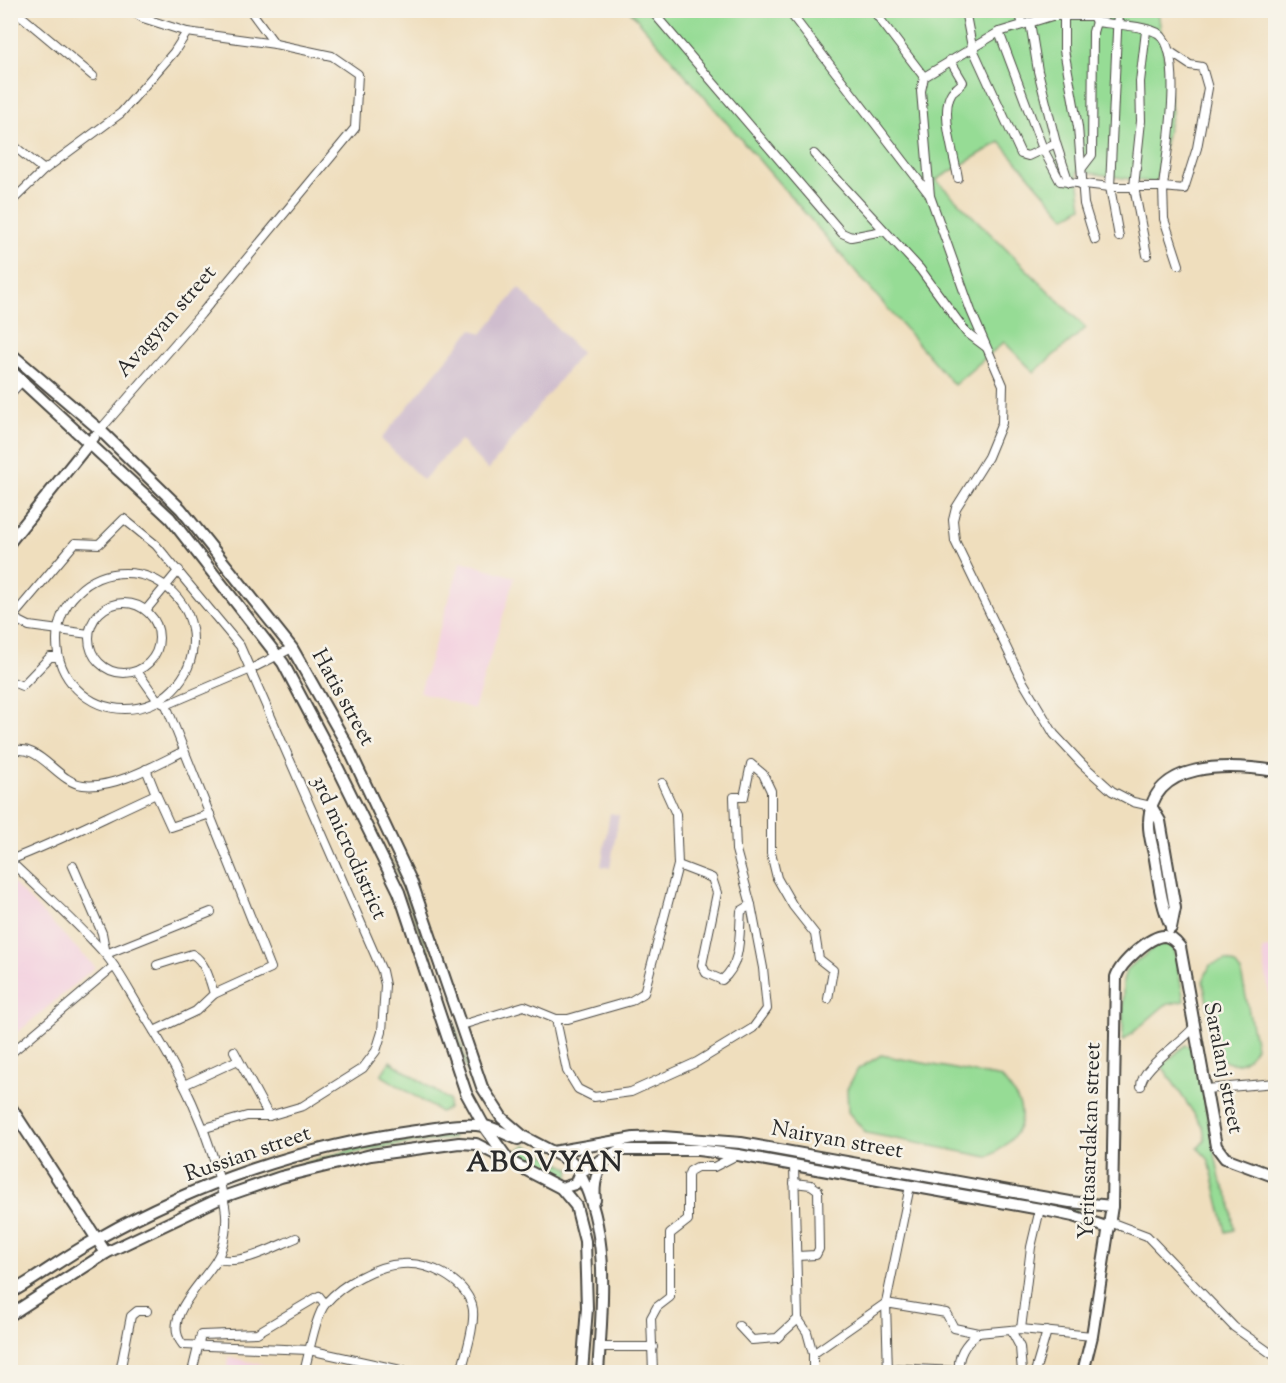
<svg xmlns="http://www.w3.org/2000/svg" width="1286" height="1383" font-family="'Sorts Mill Goudy',serif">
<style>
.built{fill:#f3cfdf}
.industrial{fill:#cfbdce}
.green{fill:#96dc95;stroke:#608460;stroke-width:1.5}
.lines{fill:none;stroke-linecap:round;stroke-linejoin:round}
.street-casing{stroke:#484641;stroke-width:10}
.secondary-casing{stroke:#484641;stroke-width:14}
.street{stroke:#fff;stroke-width:8}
.secondary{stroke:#fff;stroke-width:10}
.labels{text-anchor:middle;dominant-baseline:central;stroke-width:5;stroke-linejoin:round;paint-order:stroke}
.street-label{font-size:22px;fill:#2b2b2b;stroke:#f7f3e8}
.district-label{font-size:28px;font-weight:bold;letter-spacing:1.5px;fill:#2b2b2b;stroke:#f7f3e8}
</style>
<rect width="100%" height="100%" fill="#f7f3e8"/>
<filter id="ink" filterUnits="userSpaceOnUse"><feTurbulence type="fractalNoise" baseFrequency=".0167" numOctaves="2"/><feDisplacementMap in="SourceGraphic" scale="12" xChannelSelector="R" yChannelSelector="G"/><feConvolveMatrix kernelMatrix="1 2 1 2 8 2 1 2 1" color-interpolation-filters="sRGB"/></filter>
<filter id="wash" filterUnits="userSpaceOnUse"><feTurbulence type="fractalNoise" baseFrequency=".008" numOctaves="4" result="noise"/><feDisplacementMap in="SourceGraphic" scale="24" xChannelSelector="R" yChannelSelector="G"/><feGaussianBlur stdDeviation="1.35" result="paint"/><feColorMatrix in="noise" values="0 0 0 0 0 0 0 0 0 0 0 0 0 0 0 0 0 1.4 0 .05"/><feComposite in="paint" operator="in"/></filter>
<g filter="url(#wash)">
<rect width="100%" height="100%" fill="#efdebd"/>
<!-- built -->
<g class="built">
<path d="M461 561 515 577 474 709 420 692Z"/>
<path d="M10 880 95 967 11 1038H10Z"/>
<path d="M1275 947H1276L1275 1032 1262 949Z"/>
<path d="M229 1357 294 1372H226Z"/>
</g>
<!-- industrial -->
<g class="industrial">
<path d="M519 288 581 353 488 470 460 440 423 480 381 439 472 329 482 334Z"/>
<path d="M610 813 619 815 610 868 601 866Z"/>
</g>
<!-- green -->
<g class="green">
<path d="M630 11H1158L1172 112 1156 183 1077 171 1082 207 1065 217 1000 142 936 180 1086 328 1034 372 1004 342 954 385Z"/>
<path d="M392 859 444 990 474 1085 472 1086 442 993Z"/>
<path d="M1163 941 1174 946 1184 1001 1165 1005 1123 1041V981L1126 970Z"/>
<path d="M1226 960 1235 964 1241 972 1256 1047C1247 1064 1231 1070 1217 1055L1203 981 1210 965Z"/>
<path d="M1185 1045 1193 1047 1196 1057 1220 1179 1230 1198 1234 1230 1226 1232 1209 1160 1198 1148 1205 1140 1203 1127 1162 1066Z"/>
<path d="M881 1055 1002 1078C1007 1086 1018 1097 1020 1106 1026 1131 1006 1147 988 1157L866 1133 848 1112 847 1089 858 1069Z"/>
<path d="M390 1061 449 1100 448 1109 440 1112 381 1075Z"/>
<path d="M453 1135V1139C377 1145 306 1162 234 1186L233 1184 360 1147Z"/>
<path d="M638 1142 692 1143 743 1148 1076 1208V1212L692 1146Z"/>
<path d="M526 1145 570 1169 569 1178 563 1181 519 1158 518 1150Z"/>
</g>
</g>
<g filter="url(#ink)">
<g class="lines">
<!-- street casing -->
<g class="street-casing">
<g id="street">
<path d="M14 10 93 76"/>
<path d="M130 10 143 18 187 32"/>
<path d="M250 10 275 44"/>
<path d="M651 10 842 233 851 237 883 231"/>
<path d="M788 10 929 194"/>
<path d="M873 10 924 77"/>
<path d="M965 10 972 47 1021 154 1028 156 1056 143 1069 183"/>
<path d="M1018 10 1023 24"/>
<path d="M1054 10 1052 16 999 32 924 77 921 91 930 196 971 311 1003 385 1002 423 988 457 956 508 953 520 955 541 1023 682 1054 734 1082 764 1112 791 1133 802 1151 806"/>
<path d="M1118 10 1110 187 1119 237"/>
<path d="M1064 15V50L1078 127 1084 204 1095 240"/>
<path d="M1030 22 1038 71 1056 143"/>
<path d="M1146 31 1140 82 1141 121 1134 187 1147 255"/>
<path d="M999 32 1043 149 1060 181 1110 187H1163C1166 157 1185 53 1159 34 1149 26 1110 24 1096 22L1093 16H1052L1051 11"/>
<path d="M1169 51 1190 65 1202 67 1208 88 1197 148 1184 189 1163 187 1164 219 1179 265"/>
<path d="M950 60 963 82C960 86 955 89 952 92 939 111 955 157 958 178"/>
<path d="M10 143 44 170"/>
<path d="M814 154 920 269 966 332 986 347"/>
<path d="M1082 168 1092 155 1093 32 1096 22"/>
<path d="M10 203 44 170 121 113 174 52 187 32 275 44 332 56 358 74 355 128 201 314 100 430"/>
<path d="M10 394 22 381"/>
<circle cx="125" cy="641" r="68"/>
<circle cx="124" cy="638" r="35"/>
<path d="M146 610 179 570"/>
<path d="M13 618 29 626 89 634"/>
<path d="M10 620 75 543 99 544 124 519 156 545 240 646 382 971 385 985 382 1032 376 1051 363 1068 303 1106 269 1116H247L205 1128"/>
<path d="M137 671 158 701 166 705 271 968 214 994"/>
<path d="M10 681 22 686 50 657H58"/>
<path d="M166 705 251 669 292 648"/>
<path d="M10 752C39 740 56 782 83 785 114 789 157 764 184 751"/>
<path d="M156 794 171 827 210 814"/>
<path d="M10 860C60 841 107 816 156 794L146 769"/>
<path d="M10 861C42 892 76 921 105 954 118 969 128 989 139 1007 179 1070 212 1132 225 1206 228 1222 225 1245 217 1259 204 1282 160 1318 183 1345L309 1350 410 1372"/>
<path d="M678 865 712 878 717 893 702 965 706 973 722 980C742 964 739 935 741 911L751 905"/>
<path d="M73 866 102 933 106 954 211 912"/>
<path d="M556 1019 567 1071 578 1089 594 1097 631 1092 697 1062 753 1028 767 1009 763 968 751 905 736 850 734 797H744L751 764 763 774 771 791V853L777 878 793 906 815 934 819 959 833 970 828 999"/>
<path d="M462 1025 524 1006 556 1019H568L631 1001 644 993 678 865 676 814 662 783"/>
<path d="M154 1031 196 1011 214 994C210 981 206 962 192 954L157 965"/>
<path d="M234 1051 269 1116"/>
<path d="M10 1054 114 966"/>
<path d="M184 1085 238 1060"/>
<path d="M1141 1086C1140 1068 1182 1043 1194 1027"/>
<path d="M1206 1089 1276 1083"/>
<path d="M794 1183 811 1185 818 1190 819 1249 816 1255 797 1256"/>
<path d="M1110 1222 1147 1236 1234 1327 1276 1357"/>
<path d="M217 1259C243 1265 272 1248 296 1238"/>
<path d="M798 1319 807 1332 813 1354"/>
<path d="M739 1326 752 1340 777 1338 798 1319 794 1166"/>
<path d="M1021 1329 1031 1247 1040 1209"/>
<path d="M1011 1330 1020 1347 1022 1372"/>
<path d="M600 1347H653"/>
<path d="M888 1368 959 1371"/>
<path d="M120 1372 131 1316 137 1311H147"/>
<path d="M192 1372 201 1335 257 1333 319 1296 325 1304"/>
<path d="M304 1372C309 1355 315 1316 326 1303 342 1284 377 1265 402 1264 429 1262 463 1279 472 1305 477 1321 465 1356 461 1372"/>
<path d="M653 1372 651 1318 657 1307 670 1297V1234L688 1220V1176L690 1171 697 1167H714L737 1155"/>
<path d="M813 1372V1354L886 1303 910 1186"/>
<path d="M888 1372 886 1303 946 1313 954 1328 978 1333 1021 1329 1092 1336"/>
<path d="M959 1372C957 1355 965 1344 978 1333"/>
<path d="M1035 1372 1047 1331"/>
</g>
</g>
<!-- secondary casing -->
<g class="secondary-casing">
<g id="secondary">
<path d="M10 353 100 430 181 509 292 648 347 745 412 883 482 1087 502 1118 524 1137 572 1162 580 1172"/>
<path d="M10 370 170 518 283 663 331 754 399 892 466 1093 484 1126 507 1158"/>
<path d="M10 542 94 437"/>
<path d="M1151 806 1160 821 1175 908 1171 928"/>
<path d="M1171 926C1161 905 1159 882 1155 859 1153 847 1148 834 1149 822 1151 759 1231 764 1276 771"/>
<path d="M10 1106 106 1253"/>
<path d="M553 1152 634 1138 663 1137 741 1143 1070 1202 1112 1206"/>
<path d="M580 1172 620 1150H698L738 1155 1040 1209 1073 1216 1109 1228"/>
<path d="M580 1174C611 1235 602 1307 598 1372"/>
<path d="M561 1188 575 1184 580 1172"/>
<path d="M595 1200C593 1183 597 1171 607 1158"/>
<path d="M10 1293C41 1276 68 1254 99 1238 196 1183 305 1146 416 1131 437 1128 462 1122 484 1126 495 1128 507 1135 518 1139"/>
<path d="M10 1315 106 1253 223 1197 281 1177 371 1155 459 1143 476 1144 561 1188 576 1206 585 1241 587 1308 582 1372"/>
<path d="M1083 1372 1092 1336 1112 1206 1116 977C1120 964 1150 935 1165 936 1171 937 1176 942 1180 947L1216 1146 1225 1158 1276 1177"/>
</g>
</g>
<!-- street -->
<use href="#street" class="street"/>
<!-- secondary -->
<use href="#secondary" class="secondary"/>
</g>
</g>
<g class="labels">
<!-- street labels -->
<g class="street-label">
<text transform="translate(167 322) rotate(-49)">Avagyan street</text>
<text transform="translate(342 698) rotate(61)">Hatis street</text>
<text transform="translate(348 848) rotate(66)">3rd microdistrict</text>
<text transform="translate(1222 1068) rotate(79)">Saralanj street</text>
<text transform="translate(837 1141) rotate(10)">Nairyan street</text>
<text transform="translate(1091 1141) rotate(-88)">Yeritasardakan street</text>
<text transform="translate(248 1155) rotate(-19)">Russian street</text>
</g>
<!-- district labels -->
<g class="district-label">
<text x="545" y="1164">ABOVYAN</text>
</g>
</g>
<!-- margin -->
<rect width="1286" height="1383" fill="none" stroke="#f7f3e8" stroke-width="36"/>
</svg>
